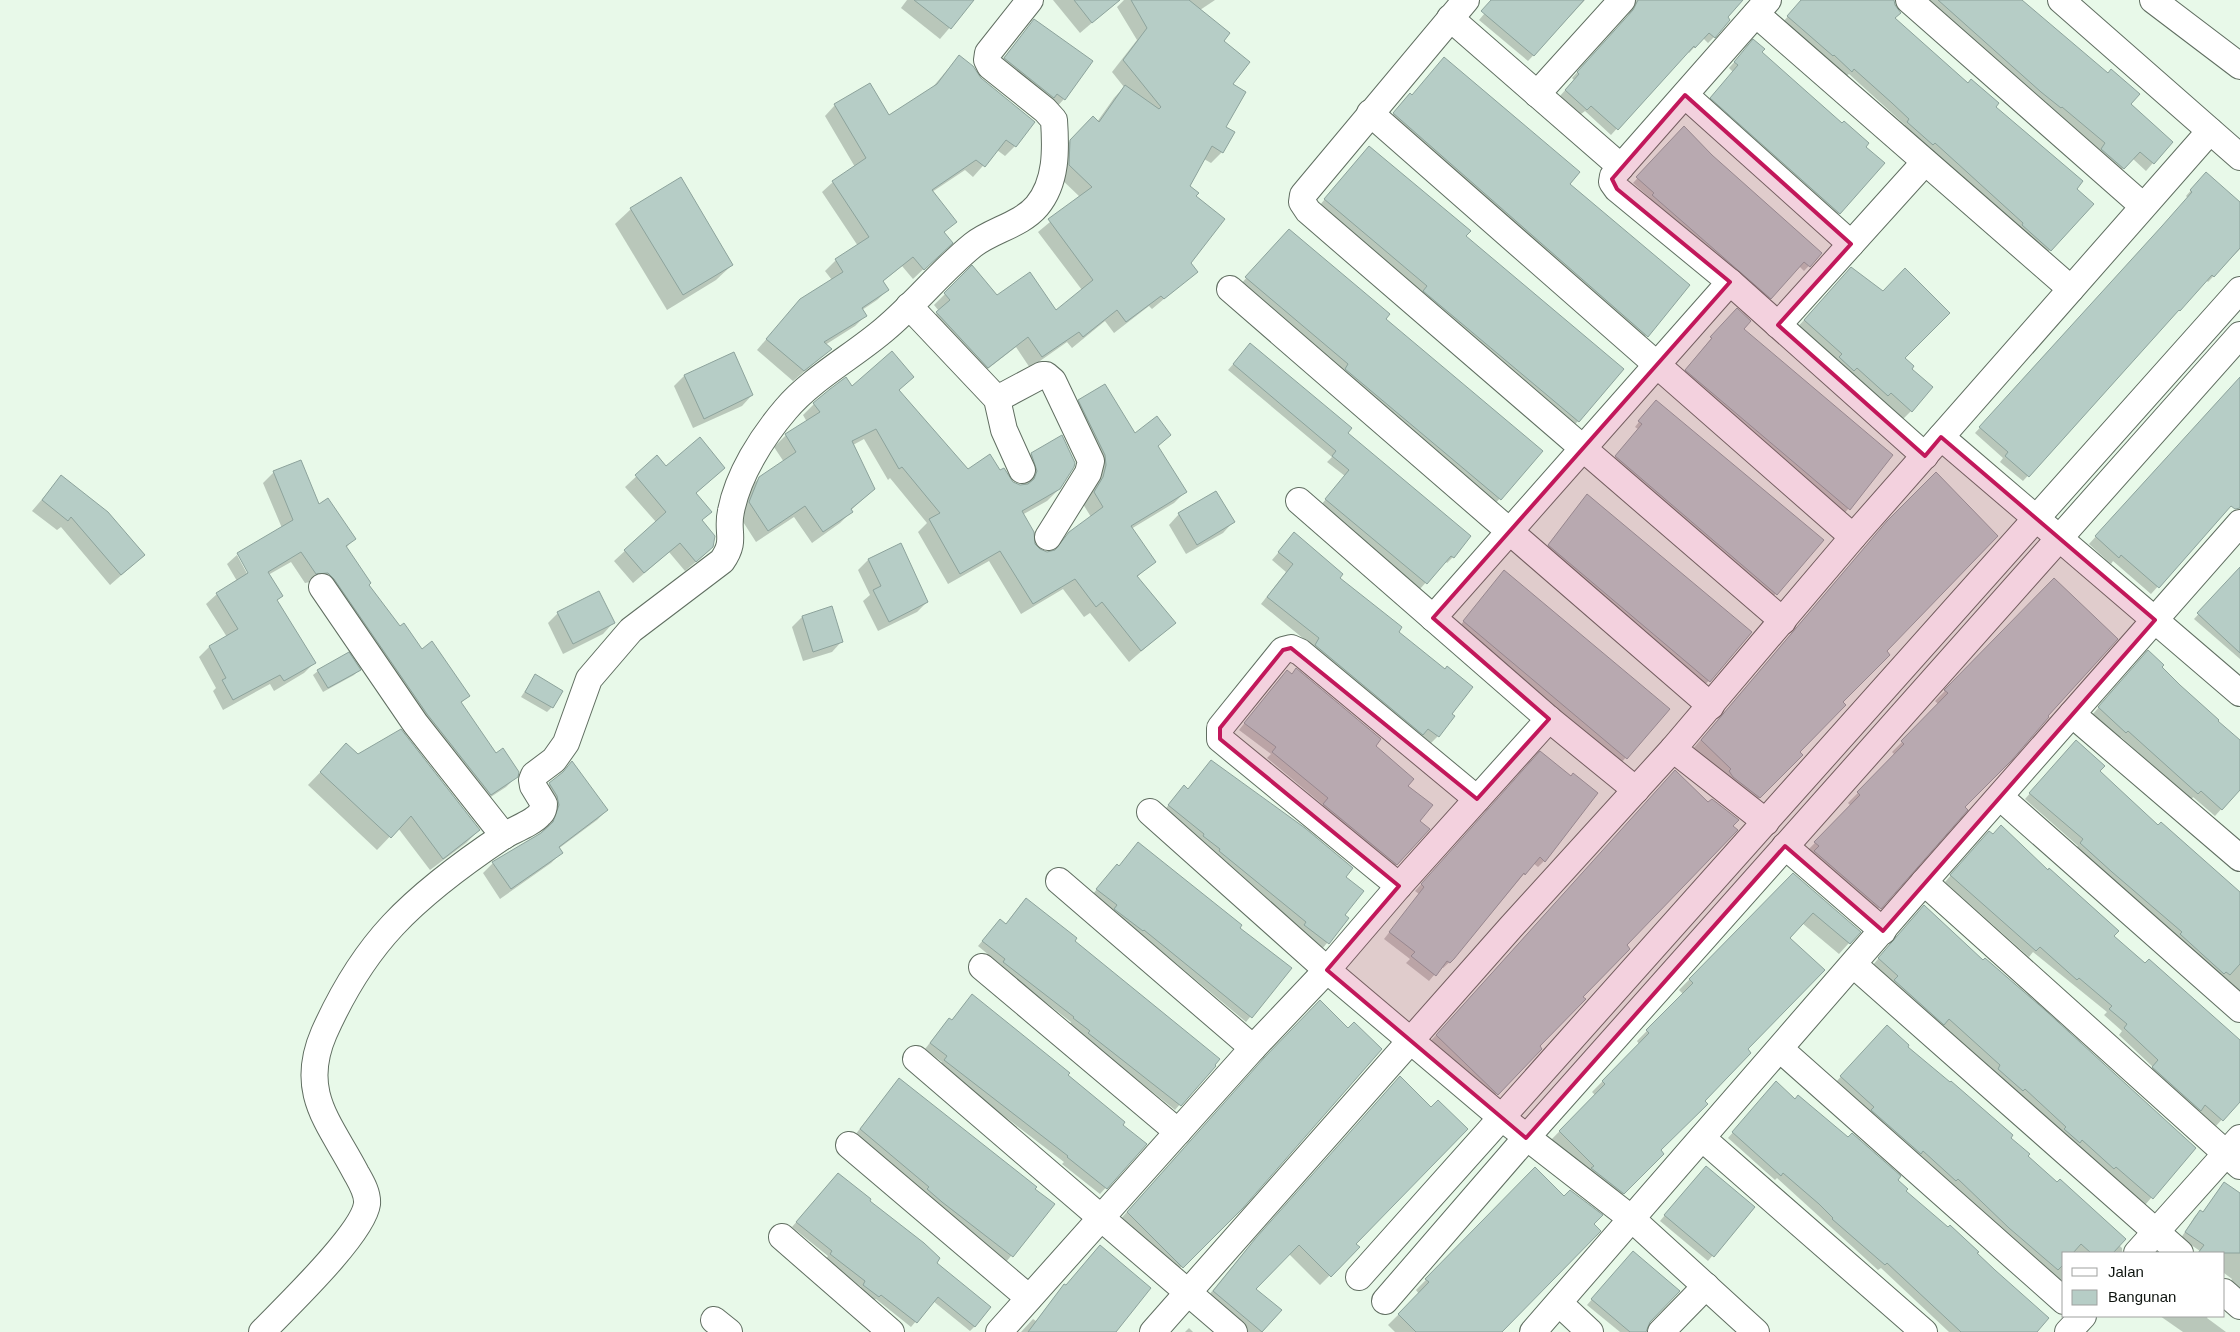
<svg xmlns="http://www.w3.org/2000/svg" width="2240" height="1332" font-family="Arial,sans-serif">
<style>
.shadow{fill:#0003;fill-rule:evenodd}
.building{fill:#b6cdc6;stroke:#8da39c}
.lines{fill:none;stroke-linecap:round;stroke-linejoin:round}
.minor-casing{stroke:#606e61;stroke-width:28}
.minor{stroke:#fff;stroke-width:26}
.marked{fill:#c2185b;fill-opacity:0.2;stroke:#c2185b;stroke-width:4;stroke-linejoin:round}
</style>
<rect width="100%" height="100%" fill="#e8f9e9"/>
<!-- shadow -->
<g class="shadow">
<path d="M907 0H965L970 4 940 39 901 8Z"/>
<path d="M1053 0H1111L1114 4 1080 33Z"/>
<path d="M1124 0H1215L1200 10 1222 42 1231 84 1222 152 1211 163 1204 159 1189 186 1194 196 1189 263 1196 272 1152 309 1149 306 1114 333 1105 321 1072 348 1067 342 1030 368 1016 347 976 378 925 324 939 311 934 305 972 267 997 297 1056 311 1082 290 1038 232 1080 197 1058 176 1059 152 1093 118 1097 122 1114 98 1124 87 1112 72 1137 40 1117 7Z"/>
<path d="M1496 0H1585L1528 61 1479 20Z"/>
<path d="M1636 0H1741L1726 18 1729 20 1714 37 1708 43 1703 38 1689 53 1687 51 1611 135 1585 111 1581 114 1560 96 1574 80 1572 78 1628 17 1631 6Z"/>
<path d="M1802 0H1874L1994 107 2075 189 2050 250 2045 255 2019 229 1929 147 1927 149 1903 128 1905 125 1849 74 1846 76 1828 60 1827 61 1783 22Z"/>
<path d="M1922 0H2020L2171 142 2146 171 2132 158 2116 176Z"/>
<path d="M1034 21 1064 99 1054 110 994 69Z"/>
<path d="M1748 47 1760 52 1839 213 1834 219 1705 104 1733 72 1729 68Z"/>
<path d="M959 56 1015 146 1005 156 997 150 973 177 965 170 932 192 955 222 943 233 951 243 913 279 902 266 882 282 888 290 877 300 862 310 865 316 855 326 825 345 831 349 793 381 757 350 800 300 832 280 825 271 836 260 858 246 822 192 833 182 855 167 825 116 835 105 888 116 932 88Z"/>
<path d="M1405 100 1568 184 1688 285 1641 341 1389 119Z"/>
<path d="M1684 128 1711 155 1821 253 1804 271 1799 266 1765 302 1648 201 1650 198 1633 183Z"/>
<path d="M1363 154 1465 237 1578 421 1573 427 1319 206Z"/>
<path d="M2201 179 2240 209V249L2208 282 2206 280 2023 481 2000 462 2003 458 1975 433 2157 233 2188 198 2186 196Z"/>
<path d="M631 209 732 265 716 280 667 310 615 224Z"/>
<path d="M1283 236 1541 451 1494 505 1241 284Z"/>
<path d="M1851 268 1883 292 1903 358 1910 369 1911 411 1900 422 1794 331Z"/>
<path d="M1728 318 1891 455 1844 514 1681 375Z"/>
<path d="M733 354 752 395 742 406 693 428 674 386 684 376Z"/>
<path d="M1242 354 1346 433 1453 557 1447 563 1445 561 1420 589 1321 505 1345 476 1327 462 1332 457 1228 370Z"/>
<path d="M2240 378V495L2151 594 2113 561 2111 564 2089 544Z"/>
<path d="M851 387 898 390 968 471 1000 472 1012 483 1020 486 1025 485 1020 465 1031 454 1059 489 1047 501 1022 515 1033 544 1040 551 1048 553 1052 552 1069 533 1091 517 1083 504 1092 489 1068 412 1079 401 1134 435 1170 434 1157 447 1185 492 1174 503 1131 529 1155 561 1137 577 1174 623 1129 662 1090 613 1084 617 1063 589 1021 614 989 561 948 584 918 532 927 523 890 478 888 480 864 439 853 445 874 489 851 510 852 511 840 523 812 543 794 517 756 542 738 514 748 490 759 478 784 462 774 447 786 435 807 422 803 415 814 404Z"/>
<path d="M1651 406 1822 541 1771 599 1611 461 1638 429 1635 427Z"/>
<path d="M657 457 666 468H724L695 494 701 521 714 540 710 550 685 571 669 552 633 583 614 561 656 522 625 487Z"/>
<path d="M274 472 319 506 354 539 346 548 367 586 399 628 468 696 460 704 496 754 517 776 506 787 480 804 310 582 305 583 291 562 268 575 281 596 276 601 314 663 304 673 274 691 270 684 223 710 213 691 216 688 199 657 209 647 227 637 206 604 217 594 237 581 227 564 238 554 282 528 263 483ZM237 555H239L252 578 250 579Z"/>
<path d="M61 477 133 565 110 585 61 527 57 530 32 511Z"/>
<path d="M1587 495 1751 633 1704 686 1544 550Z"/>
<path d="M1179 514 1233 522 1223 533 1186 554 1169 525Z"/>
<path d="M1877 533 1885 651 1798 752 1801 755 1750 807 1691 751Z"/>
<path d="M1294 534 1338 578 1450 714 1438 736 1431 743 1261 604 1286 572 1272 560Z"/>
<path d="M868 560 927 602 917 612 878 631 863 601 870 595 858 570Z"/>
<path d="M2234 575 2240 580V659L2194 619Z"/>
<path d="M1500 576 1668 709 1621 763 1459 627Z"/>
<path d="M2054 580 1964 807 1966 810 1869 919 1805 853 1851 806 1848 803 1895 755 1892 752 1939 705 1935 701Z"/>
<path d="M558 613 613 623 603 634 563 654 548 623Z"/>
<path d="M802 617 842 641 832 652 803 661 792 627Z"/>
<path d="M2141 659 2161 667 2216 721 2240 741V788L2215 816 2193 797 2191 800 2121 737 2119 739 2092 715Z"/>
<path d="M359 670 354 675 323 692 313 675 318 671Z"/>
<path d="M535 676 552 707 547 712 521 697Z"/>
<path d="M1281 677 1374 746 1418 822 1397 864 1391 870 1318 811 1323 805 1267 758 1271 754 1239 730Z"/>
<path d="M2071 747 2158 826 2240 894V998L2075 849 2078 846 2025 799Z"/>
<path d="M358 756 479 830 466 843 430 870 398 828 377 850 308 785 334 758Z"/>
<path d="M1534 759 1571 777 1596 793 1544 861 1538 867 1533 863 1453 959 1443 968 1441 967 1429 981 1406 963 1410 959 1384 939 1419 894 1415 891Z"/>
<path d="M572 763 607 810 597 820 558 849 561 853 551 863 500 899 483 873 493 863 543 832 549 816 539 794Z"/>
<path d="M1675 771 1625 945 1487 1104 1426 1046Z"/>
<path d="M1178 793 1344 877 1343 916 1347 919 1322 949 1299 931 1301 929 1163 812Z"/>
<path d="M1983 838 2240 1042V1099L2216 1126 2199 1111 2194 1116 2147 1073 2153 1067 2119 1035 2122 1031 2104 1015 2107 1012 2033 952 2029 957 1945 882Z"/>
<path d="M1112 870 1238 928 1290 968 1246 1022 1093 894Z"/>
<path d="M1793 874 1859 932 1839 954 1802 923 1788 938 1746 1049 1659 1150 1663 1154 1613 1204 1549 1142 1595 1095 1592 1092 1639 1044 1637 1041 1683 994 1679 990Z"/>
<path d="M1021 904 1073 941 1213 1065 1175 1110 1085 1038 1086 1037 1070 1024 1071 1022 1000 967 1001 965 978 946 995 926 1005 925Z"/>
<path d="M1917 913 1983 962 2194 1148 2145 1205 2109 1173 2106 1175 1872 966Z"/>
<path d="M967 1001 1067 1075 1121 1126 1145 1145 1100 1194 1062 1164 1064 1162 939 1066 942 1062 925 1049 944 1025 949 1019 951 1021Z"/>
<path d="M1881 1032 1906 1047 2009 1138 2026 1157 2122 1248V1253H2064V1286L1836 1082Z"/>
<path d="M1254 1070 1242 1207 1171 1277 1117 1223Z"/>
<path d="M1400 1078 1354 1244 1358 1247 1320 1285 1289 1254 1254 1289 1280 1310 1262 1332H1241L1204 1301 1245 1251Z"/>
<path d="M899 1079 1053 1205 1006 1262 855 1135Z"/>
<path d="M1771 1088 1795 1100 1896 1180 1904 1191 1976 1253 2035 1332H1949L1881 1268 1878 1270 1777 1178 1775 1180 1728 1138Z"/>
<path d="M1535 1169 1500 1332H1395L1388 1325 1419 1294 1416 1290Z"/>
<path d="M1701 1172 1753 1207 1708 1261 1660 1221Z"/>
<path d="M833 1180 868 1202 935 1263 975 1326 970 1331 933 1301 911 1327 876 1299 873 1301 859 1290 861 1287 826 1259 828 1256 792 1227Z"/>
<path d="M2224 1184 2240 1195V1289L2230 1282 2232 1279 2224 1273V1253H2198L2200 1251 2181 1238 2195 1216 2200 1212 2202 1213Z"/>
<path d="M1628 1258 1649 1321 1645 1332H1620L1587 1305Z"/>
<path d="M1064 1285 1114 1332H1021L1033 1319 1036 1321Z"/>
<path d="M2160 1316H2208L2207 1318 2226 1332H2183Z"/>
<path d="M1189 1328 1193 1332H1185Z"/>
</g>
<!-- building -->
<g class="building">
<path d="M914 0H974L951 29Z"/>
<path d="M1074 0H1120L1092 23Z"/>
<path d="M1131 0H1189L1230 33 1224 41 1250 62 1233 84 1246 92 1226 127 1235 132 1223 153 1212 146 1190 186 1199 193 1196 196 1225 219 1191 263 1198 272 1164 299 1161 296 1126 322 1117 310 1083 337 1079 332 1042 357 1028 337 988 368 936 312 950 300 944 293 972 265 997 295 1030 272 1056 310 1093 280 1048 219 1092 187 1069 165 1070 140 1093 116 1099 122 1125 85 1159 109 1161 107 1123 60 1147 28Z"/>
<path d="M1491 0H1584L1534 56 1481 11Z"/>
<path d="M1638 0H1743L1728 17 1730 20 1715 38 1709 33 1695 48 1694 46 1618 130 1591 106 1587 110 1565 90 1579 74 1577 72 1633 10Z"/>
<path d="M1801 0H1894L1895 5 1901 13 1895 18 1968 83 1971 79 1999 103 1996 107 2083 181 2077 189 2094 204 2051 251 2022 225 2023 223 1935 143 1933 145 1907 122 1909 119 1892 103 1854 69 1852 72 1834 55 1833 56 1787 16Z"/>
<path d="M1938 0H2022L2108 73 2111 69 2140 94 2131 104 2173 142 2154 164 2140 152 2124 169 2101 149 2105 143 2062 107 2061 108 2041 92Z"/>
<path d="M1034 19 1093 61 1065 100 1057 94 1054 98 1004 58Z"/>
<path d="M1753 39 1765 49 1762 52 1807 92 1842 123 1844 121 1869 143 1866 147 1885 163 1840 214 1710 98 1738 65 1734 62Z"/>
<path d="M959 55 973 66 981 78 1035 122 1016 147 1006 140 985 167 976 160 932 190 957 222 944 232 953 243 924 270 913 257 883 281 889 290 862 308 867 316 824 342 832 349 804 371 766 339 800 299 843 272 835 259 869 237 832 181 866 158 834 104 870 83 889 115 937 84Z"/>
<path d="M1444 57 1580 172 1570 184 1690 285 1648 337 1393 113 1410 93 1412 95Z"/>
<path d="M1684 126 1712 155 1822 253 1810 267 1804 262 1771 299 1652 195 1654 193 1636 177Z"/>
<path d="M1369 146 1471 231 1466 236 1624 369 1579 422 1423 291 1427 286 1324 199Z"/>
<path d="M2206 172 2240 202V248L2214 277 2212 275 2180 311 2179 310 2029 477 2005 456 2008 452 1979 427 2162 226 2192 192 2190 190Z"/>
<path d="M681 177 733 265 683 295 630 208Z"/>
<path d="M1289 229 1390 314 1386 319 1543 451 1501 500 1345 369 1348 364 1245 277Z"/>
<path d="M1851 267 1883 291 1905 268 1950 313 1905 358 1914 366 1912 369 1933 387 1912 412 1891 393 1888 396 1857 368 1854 371 1839 357 1842 354 1804 320Z"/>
<path d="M1737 308 1751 321 1744 329 1893 455 1850 510 1685 370 1712 338 1710 337Z"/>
<path d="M1250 343 1352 428 1348 433 1471 536 1454 558 1451 556 1427 584 1325 499 1349 470 1332 456 1336 451 1233 364Z"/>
<path d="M892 351 914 377 899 390 968 469 990 454 1000 470 1004 468 1013 482 1020 485 1028 484 1034 479 1037 471 1031 453 1062 435 1075 463 1074 467 1060 489 1022 511 1034 532 1035 544 1040 549 1047 552 1055 550 1069 532 1103 507 1094 492 1103 477 1106 465 1105 455 1078 400 1105 384 1135 433 1157 416 1171 435 1158 446 1187 492 1131 526 1156 562 1137 576 1176 623 1141 651 1102 602 1096 607 1075 579 1033 604 1000 551 960 574 929 519 940 513 902 467 899 469 876 429 852 441 875 489 851 509 853 512 823 532 805 506 768 531 749 502 759 477 796 452 785 434 820 412 813 403 830 389 846 377 852 386Z"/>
<path d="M734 352 753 395 704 419 684 375Z"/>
<path d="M2240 377V508L2235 509 2231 506 2159 588 2121 555 2119 558 2095 536Z"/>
<path d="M1656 400 1824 540 1777 595 1615 456 1642 424 1638 421Z"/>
<path d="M700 437 725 468 696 493 712 512 702 520 715 536 713 547 696 562 680 543 644 573 624 550 666 512 635 475 657 455 666 466Z"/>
<path d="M301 460 319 504 328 498 356 539 346 546 371 583 369 585 400 626 404 623 422 649 432 641 470 696 461 702 496 753 503 748 519 772 518 777 491 795 427 714 334 579 328 573 316 574 301 552 268 572 283 596 277 600 316 663 284 681 280 675 233 700 222 680 226 678 209 646 238 629 216 593 248 573 237 553 293 520 273 471Z"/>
<path d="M1936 472 1998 536 1887 651 1890 655 1843 702 1846 705 1800 752 1803 755 1760 798 1733 777 1729 771 1731 769 1701 740 1887 521Z"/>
<path d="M61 475 108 512 145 555 121 575 71 517 68 521 42 500Z"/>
<path d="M1216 491 1235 522 1197 545 1178 513Z"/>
<path d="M1587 494 1752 632 1710 682 1548 545Z"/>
<path d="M1294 532 1343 574 1340 578 1402 627 1399 632 1445 669 1447 666 1473 687 1452 714 1455 716 1439 737 1428 729 1423 735 1315 645 1319 638 1267 597 1293 564 1278 552Z"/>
<path d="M901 543 928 602 889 622 873 590 881 586 868 559Z"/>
<path d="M2240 567V653L2197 613Z"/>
<path d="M1504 570 1670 709 1627 759 1463 621Z"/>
<path d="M2054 578 2118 639 2048 716 2049 717 2012 760 1965 807 1968 810 1881 909 1814 851 1819 846 1814 842 1860 795 1857 792 1904 744 1901 741 1948 693 1944 690 1948 686Z"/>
<path d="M599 591 615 623 573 644 557 612Z"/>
<path d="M832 606 843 642 813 652 802 616Z"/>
<path d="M2148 650 2164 665 2162 667 2180 685 2219 720 2218 721 2240 740V790L2222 810 2201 791 2198 794 2128 731 2126 733 2098 707Z"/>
<path d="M349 652 361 670 328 688 317 670Z"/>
<path d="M1296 668 1381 739 1376 746 1414 779 1408 786 1433 805 1420 821 1430 829 1397 865 1323 804 1328 798 1272 752 1276 747 1244 723 1287 670 1292 674Z"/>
<path d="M535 674 563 691 553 708 525 692Z"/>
<path d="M401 729 480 830 443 859 411 816 391 838 320 772 346 743 358 754Z"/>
<path d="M2076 740 2105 766 2100 771 2116 786 2158 825 2161 822 2240 892V964L2230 975 2226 972 2224 974 2180 934 2182 932 2112 872 2080 843 2083 839 2029 793Z"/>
<path d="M1540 751 1571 776 1573 773 1598 793 1545 862 1540 857 1525 875 1524 873 1454 959 1450 963 1447 961 1436 976 1411 956 1415 952 1389 932 1424 887 1421 884Z"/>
<path d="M1211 760 1305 828 1353 868 1346 877 1364 891 1345 915 1349 918 1329 944 1304 925 1306 922 1219 851 1220 849 1203 836 1204 834 1168 805 1184 785 1188 789Z"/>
<path d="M572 761 608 810 559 847 563 853 511 889 492 862 541 833 553 822 559 805 557 796 549 783 563 772Z"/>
<path d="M1675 770 1708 802 1712 799 1739 820 1733 826 1738 830 1627 945 1630 949 1583 997 1586 999 1540 1046 1542 1049 1498 1095 1436 1035Z"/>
<path d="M2001 825 2048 870 2049 868 2119 931 2114 936 2145 963 2149 959 2240 1040V1102L2223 1121 2205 1105 2201 1111 2152 1067 2158 1060 2124 1028 2127 1024 2109 1009 2112 1006 2079 978 2077 980 2040 947 2036 951 1950 875 1989 831 1993 834Z"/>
<path d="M1138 842 1242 925 1240 928 1292 968 1252 1018 1144 930 1143 931 1118 912 1114 909 1117 905 1096 889 1117 864 1119 866Z"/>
<path d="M1793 873 1861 932 1850 944 1813 913 1790 938 1825 970 1748 1049 1751 1053 1705 1101 1708 1104 1661 1150 1664 1154 1624 1194 1591 1168 1594 1166 1559 1131 1605 1084 1602 1081 1649 1033 1646 1030 1693 983 1689 979Z"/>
<path d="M1026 898 1077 938 1075 941 1220 1059 1215 1065 1216 1066 1181 1106 1088 1033 1090 1031 1073 1018 1074 1017 1003 962 1005 959 982 941 1000 919 1006 924Z"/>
<path d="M1924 905 1983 960 1985 958 2046 1011 2196 1148 2153 1199 2116 1167 2114 1169 2082 1140 2080 1143 2064 1129 2066 1127 2025 1089 2023 1091 1998 1069 2000 1065 1949 1019 1944 1025 1894 980 1898 976 1878 958Z"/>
<path d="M972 994 1070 1073 1068 1075 1125 1122 1123 1125 1147 1144 1107 1189 1067 1157 1068 1156 944 1060 947 1056 930 1043 949 1018 952 1020Z"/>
<path d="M1320 1000 1348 1028 1354 1022 1382 1049 1243 1208 1183 1268 1127 1212 1264 1058Z"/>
<path d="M1887 1025 1909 1045 1908 1047 1950 1082 1951 1081 2013 1135 2011 1138 2030 1154 2028 1156 2057 1182 2060 1179 2126 1239 2113 1253H2091L2081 1244 2073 1253H2064V1264L2058 1270 2009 1228 1958 1179 1956 1181 1923 1151 1921 1154 1871 1110 1874 1107 1840 1076Z"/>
<path d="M1400 1076 1431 1107 1438 1100 1468 1129 1356 1244 1360 1247 1331 1277 1299 1245 1256 1289 1282 1310 1262 1332 1213 1291 1255 1239Z"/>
<path d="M899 1078 1037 1187 1035 1189 1055 1204 1013 1257 942 1202 927 1189 929 1187 860 1129Z"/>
<path d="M1776 1081 1795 1099 1798 1095 1848 1137 1852 1133 1901 1176 1898 1180 1908 1189 1906 1191 1948 1227 1950 1225 1979 1252 1977 1253 1995 1270 2049 1318 2037 1332H1961L1887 1263 1885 1265 1832 1219 1833 1218 1819 1204 1783 1173 1781 1176 1732 1132Z"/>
<path d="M1706 1166 1755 1207 1714 1257 1664 1215Z"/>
<path d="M1535 1167 1564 1196 1570 1190 1603 1215 1594 1224 1601 1231 1502 1332H1416L1398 1314 1429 1282 1425 1279Z"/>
<path d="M838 1173 871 1199 870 1201 924 1243 940 1258 937 1263 991 1307 975 1327 938 1297 917 1323 881 1295 879 1297 863 1285 865 1281 830 1254 832 1251 796 1222Z"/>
<path d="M2224 1182 2240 1193V1253H2198L2204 1245 2185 1232 2200 1210 2203 1212Z"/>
<path d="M1100 1245 1151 1288 1116 1332H1028L1064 1284 1066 1285Z"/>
<path d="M1633 1251 1680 1291 1650 1322 1646 1332H1630L1591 1299Z"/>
</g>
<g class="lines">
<!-- minor casing -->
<g class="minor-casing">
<g id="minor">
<path d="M1466 0 1303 195 1302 202 1308 211 1783 621"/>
<path d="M1768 0 1613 176 1612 182 1617 189 1730 282 1925 456"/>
<path d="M1909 0 2143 206"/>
<path d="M2061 0 2240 157"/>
<path d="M2153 0 2240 66"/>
<path d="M1756 14 2071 289"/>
<path d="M1450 18 1621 167"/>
<path d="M1537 94 1622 0"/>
<path d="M1685 95 1851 244"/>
<path d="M1370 113 1853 537"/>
<path d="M1230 289 1711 706"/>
<path d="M909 306 997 399 1004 430 1022 470"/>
<path d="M1778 325 1925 162"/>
<path d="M997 399 1042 375H1046L1053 381 1091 461 1088 473 1048 537"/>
<path d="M1941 437 2240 693"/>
<path d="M1299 501 1549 719 1636 790"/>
<path d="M322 587 415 723 504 836"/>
<path d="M1433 618 1730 282"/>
<path d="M2072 714 2240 858"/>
<path d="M1673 749 1766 822"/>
<path d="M2000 797 2240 1009"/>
<path d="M1150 812 1327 970 1502 1118 1632 1219 1756 1332"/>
<path d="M1785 846 1883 931"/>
<path d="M1059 881 1253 1048"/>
<path d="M1924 882 2240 1166"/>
<path d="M1399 886 1220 739V728L1283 650 1291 648 1300 652 1477 799"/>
<path d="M1854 965 2180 1253"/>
<path d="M982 967 1178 1132"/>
<path d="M1780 1049 2064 1301"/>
<path d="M916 1059 1234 1332"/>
<path d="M1702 1138 1924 1332"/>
<path d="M849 1145 1029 1298"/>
<path d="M782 1237 891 1332"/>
<path d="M2137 1253 2240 1138"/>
<path d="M1359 1277 2240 290"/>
<path d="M2224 1292 2240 1306"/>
<path d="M1385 1301 1526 1138 2240 335"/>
<path d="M1559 1303 1590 1332"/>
<path d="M714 1320 729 1332"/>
<path d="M262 1332C285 1308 363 1234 367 1204 368 1193 361 1182 356 1173 330 1123 298 1093 324 1033 341 995 364 956 393 925 422 894 469 859 505 835 514 830 534 822 540 814 543 812 544 807 544 804L533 786 532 780 534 775 554 760 566 743 589 679 631 630 722 561C737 540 726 533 731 511 738 475 762 437 786 409 811 379 855 355 885 329 916 303 941 271 973 245 992 230 1021 225 1037 206 1057 182 1056 149 1054 120L1045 110 990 66 987 60 988 53 1030 0"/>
<path d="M999 1332 1253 1048 1327 970 1399 886 1549 719"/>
<path d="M1153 1332 1511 927 1673 749 1853 537 2210 131"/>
<path d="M1533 1332 1924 882 2240 523"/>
<path d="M1661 1332 1706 1286"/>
<path d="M2068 1332 2083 1316"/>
</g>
</g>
<!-- minor -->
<use href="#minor" class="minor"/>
</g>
<!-- marked area -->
<path class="marked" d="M1685 95 1851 244 1778 325 1925 456 1941 437 2155 620 1883 931 1785 846 1526 1138 1327 970 1399 886 1220 739V728L1283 650 1291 648 1477 799 1549 719 1433 618 1730 282 1617 189 1612 179Z"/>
<!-- legend -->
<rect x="2062" y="1252" width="162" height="65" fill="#ffffff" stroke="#9fa19f"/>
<rect x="2072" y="1268" width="25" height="8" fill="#ffffff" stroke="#9fa19f"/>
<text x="2108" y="1277" font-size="15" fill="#0f1510">Jalan</text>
<rect x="2072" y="1290" width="25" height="15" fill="#b6cdc6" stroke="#9fa19f"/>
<text x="2108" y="1302" font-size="15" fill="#0f1510">Bangunan</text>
</svg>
